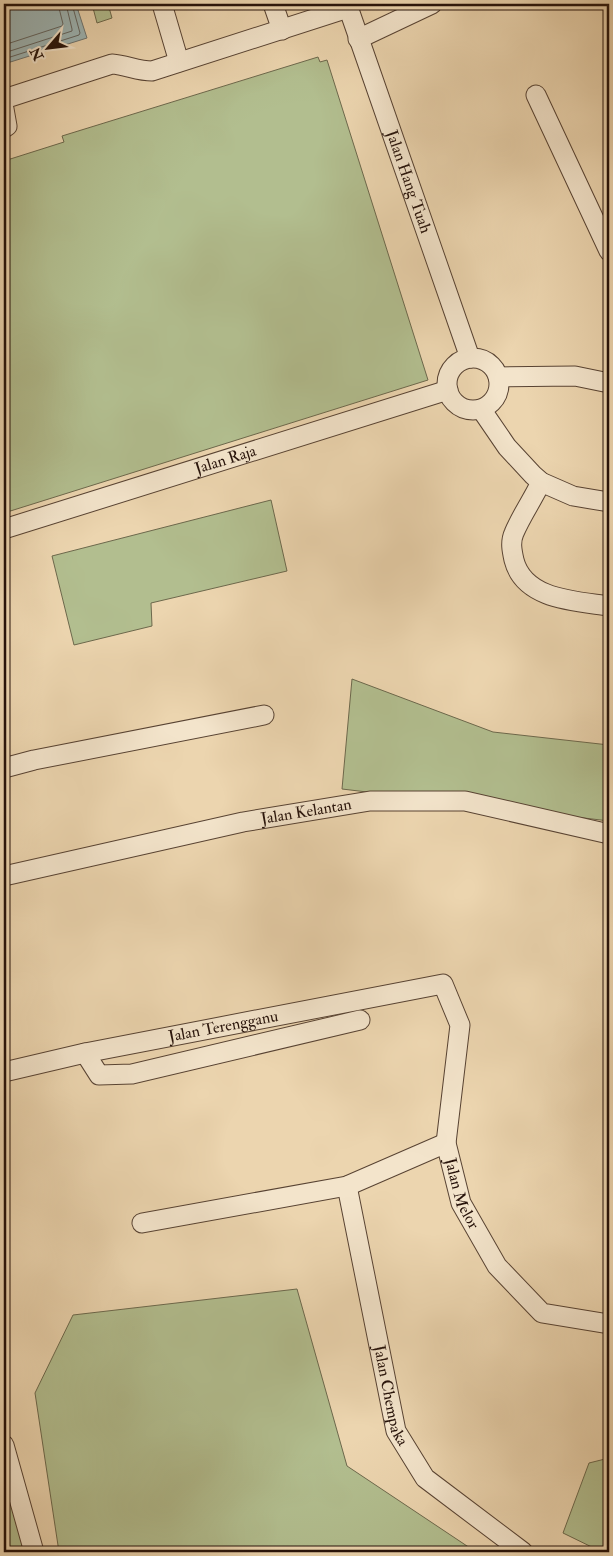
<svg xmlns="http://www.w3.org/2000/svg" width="613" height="1556" font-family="'IM FELL Double Pica',serif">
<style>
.green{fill:#b2be8f;stroke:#6c684c}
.water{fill:#9db6b6;stroke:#6d7471}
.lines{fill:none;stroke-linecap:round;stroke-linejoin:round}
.shore{stroke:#626460;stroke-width:1}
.minor-casing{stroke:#584333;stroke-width:21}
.minor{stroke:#f3e4cb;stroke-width:19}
.labels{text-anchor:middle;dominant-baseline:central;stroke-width:4;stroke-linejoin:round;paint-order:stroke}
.street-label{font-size:16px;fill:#26120a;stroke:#f3e4cb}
</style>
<rect width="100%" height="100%" fill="#ecd5af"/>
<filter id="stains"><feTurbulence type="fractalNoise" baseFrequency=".004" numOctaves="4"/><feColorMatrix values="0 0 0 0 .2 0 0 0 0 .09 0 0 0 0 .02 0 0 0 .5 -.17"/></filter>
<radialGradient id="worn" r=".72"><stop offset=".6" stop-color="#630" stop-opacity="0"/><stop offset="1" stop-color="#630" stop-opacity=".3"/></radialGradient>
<!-- green -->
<g class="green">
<path d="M92 4H108L112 18 97 23Z"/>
<path d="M318 57 320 62 327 60 428 380 4 513V161L64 142 62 136Z"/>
<path d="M271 500 287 571 151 603 152 626 74 645 52 556Z"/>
<path d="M352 679 493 732 609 745V821L342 789Z"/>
<path d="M297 1289 347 1466 476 1552H59L35 1393 73 1315Z"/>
<path d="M609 1458V1552H602L563 1533 589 1463Z"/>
<path d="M4 1462 14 1493 23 1552H4Z"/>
</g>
<!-- water -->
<path class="water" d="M4 4H76L87 38 4 64Z"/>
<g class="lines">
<!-- shore -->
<g class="shore">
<path d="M4 45 62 26 63 24 58 4"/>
<path d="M4 53 72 31V29L66 4"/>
<path d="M4 59 79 35 80 33 72 4"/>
</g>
<!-- minor casing -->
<g class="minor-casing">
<g id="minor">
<path d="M162 4 179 62"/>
<path d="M273 4 282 30"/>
<path id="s1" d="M347 4 470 358"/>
<path d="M358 39 432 4"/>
<path d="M536 95 609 251"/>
<path d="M4 99 112 64C126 65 138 71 152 71L348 8"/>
<path d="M4 109 7 126 4 128"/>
<circle cx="473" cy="384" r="26"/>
<path d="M498 377 575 376 609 383"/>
<path d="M481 409 507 447 533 475 541 482 573 496 609 502"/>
<path d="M541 482C533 499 521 516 514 533 510 542 512 551 514 560 524 600 576 601 609 606"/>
<path id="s2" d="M4 529 448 390"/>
<path d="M4 768 34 760 264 715"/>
<path id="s3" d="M4 876 243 822 370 801H465L609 834"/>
<path d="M85 1053 99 1075 132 1074 360 1020"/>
<path id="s4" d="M4 1072 85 1053 443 984 460 1025 446 1143 461 1203 497 1266 542 1313 609 1324"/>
<path id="s5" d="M347 1186 396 1431 425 1478 523 1552"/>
<path d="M142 1223 347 1186 446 1143"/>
<path d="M4 1445 34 1552"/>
</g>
</g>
<!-- minor -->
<use href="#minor" class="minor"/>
</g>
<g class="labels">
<!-- street labels -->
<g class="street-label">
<text stroke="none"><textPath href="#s1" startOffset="188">Jalan Hang Tuah</textPath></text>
<text stroke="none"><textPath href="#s2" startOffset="232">Jalan Raja</textPath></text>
<text stroke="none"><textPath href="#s3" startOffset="309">Jalan Kelantan</textPath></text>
<text stroke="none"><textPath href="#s4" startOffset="224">Jalan Terengganu</textPath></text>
<text stroke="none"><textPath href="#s4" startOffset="664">Jalan Melor</textPath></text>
<text stroke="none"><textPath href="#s5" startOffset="214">Jalan Chempaka</textPath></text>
</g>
</g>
<!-- margin -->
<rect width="613" height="1556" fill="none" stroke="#ecd5af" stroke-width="20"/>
<rect x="5" y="5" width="603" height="1546" fill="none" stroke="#26120a" stroke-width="2.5"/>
<rect x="10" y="10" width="593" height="1536" fill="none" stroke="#26120a"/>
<!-- north arrow -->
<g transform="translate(48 48) rotate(242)" stroke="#f3e4cb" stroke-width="4" paint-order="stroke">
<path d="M0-4L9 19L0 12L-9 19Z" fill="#26120a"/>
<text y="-8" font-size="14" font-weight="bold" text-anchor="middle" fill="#26120a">N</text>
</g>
<rect width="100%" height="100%" filter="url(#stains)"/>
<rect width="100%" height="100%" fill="url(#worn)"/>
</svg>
